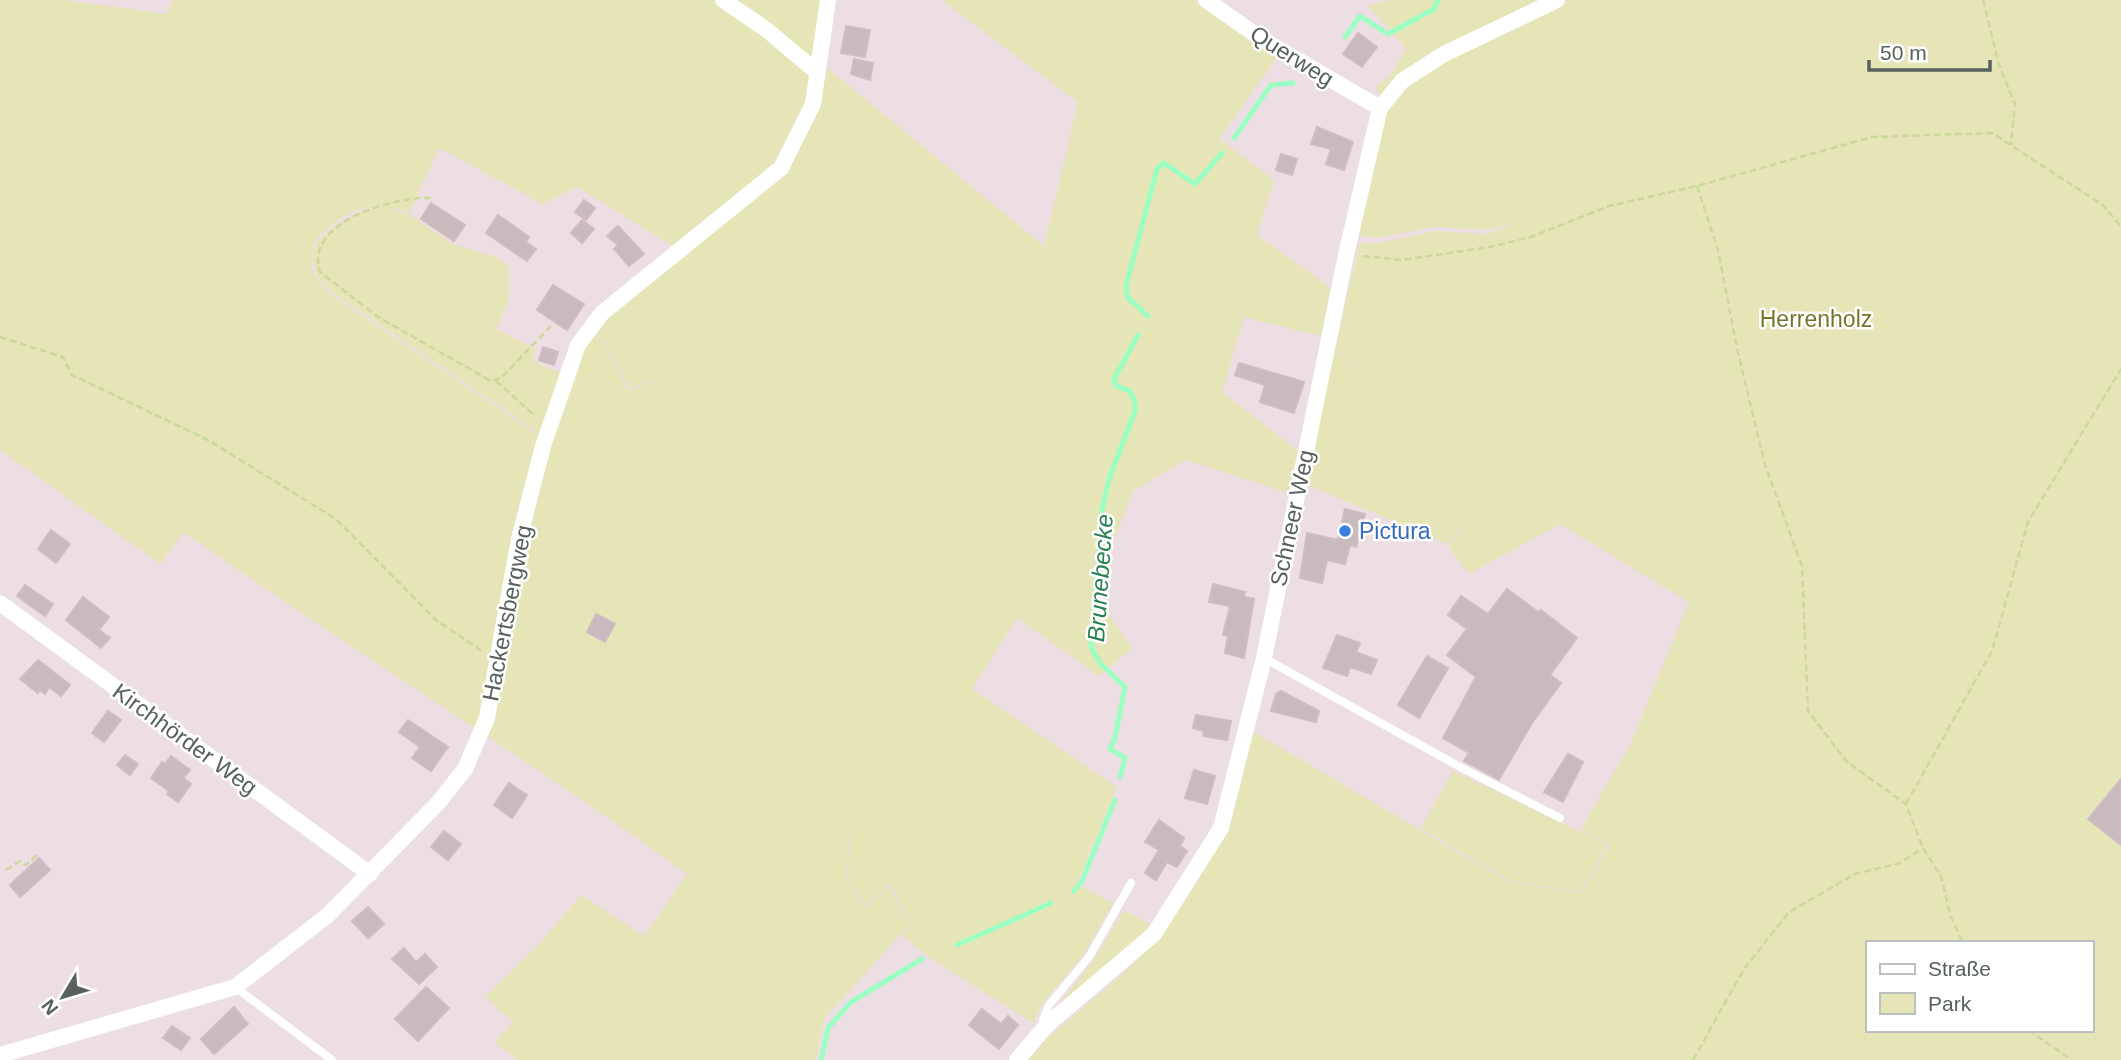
<svg xmlns="http://www.w3.org/2000/svg" width="2121" height="1060" font-family="Helvetica,sans-serif">
<style>
.green{fill:#e6e5b8;fill-rule:evenodd}
.lines{fill:none;stroke-linecap:round;stroke-linejoin:round}
.stream{stroke:#9bffc3;stroke-width:5}
.building{fill:#c7bbbe;stroke:#d1bcc4;stroke-width:2}
.path{stroke:#cbd99a;stroke-width:2.5;stroke-dasharray:7 3.5;stroke-linecap:butt}
.service{stroke:#fff;stroke-width:8}
.minor{stroke:#fff;stroke-width:16}
.shop-dot{fill:#3f7fe0;stroke:#fff;stroke-width:2.5}
.labels{text-anchor:middle;dominant-baseline:central;stroke-width:5;stroke-linejoin:round;paint-order:stroke}
.street-label{font-size:23px;fill:#58615c;stroke:#fff}
.park-label{font-size:23px;fill:#75762a;stroke:#fff}
.shop-label{font-size:23px;fill:#366cbe;stroke:#fff;text-anchor:start}
.water-label{font-size:24px;font-style:italic;fill:#288052;stroke:#fff}
</style>
<rect width="100%" height="100%" fill="#ecdee2"/>
<!-- green -->
<g class="green">
<path d="M0 0H64L166 14 173 0H822L815 58 1044 246 1042 256 1078 102 941 0H1195L1278 56 1219 139 1274 180 1257 235 1331 288 1321 336 1244 317 1222 392 1298 451 1289 493 1186 460 1133 491 1094 593 1132 648 1099 676 1017 618 972 689 1117 787 1077 884 1113 903 1084 954 1042 1004 1033 1023 931 959 902 935 911 924 890 884 866 905 847 879 850 841 857 817 849 841 846 879 866 907 889 886 910 924 824 1019 816 1060H517L494 1042 513 1022 485 997 541 942 581 895 644 936 687 874C523 755 349 649 184 532L160 564 0 450ZM439 148 543 204 577 187 684 253 607 316 596 331 630 389 649 379 661 388 649 380 629 391 596 332 583 351 549 442 327 292 311 269 314 242C347 209 364 201 410 212Z"/>
<path d="M1389 0H2121V1060H1028L1046 1039 1122 975 1159 937 1227 832 1252 731 1509 882 1581 893 1610 845 1580 830 1630 745 1689 602 1560 524 1469 574 1448 546 1496 488 1448 544 1305 484 1335 351 1508 475 1335 350 1359 244 1378 243 1435 231 1487 234 1516 223 1488 230 1434 227 1378 238 1357 236 1385 104 1376 87 1391 75 1406 48 1368 6ZM1867 943H2091V1030H1867Z"/>
<path d="M382 207 409 214 452 244 496 257 509 266V298L497 329 536 349 533 361 560 373 540 434 328 290C315 274 310 264 316 243 336 224 354 210 382 207Z"/>
<path d="M1453 771 1608 845 1580 892 1510 881 1421 828Z"/>
<path d="M1124 910 1153 926 1055 1009 1095 959Z"/>
</g>
<g class="lines">
<!-- stream -->
<g class="stream">
<path d="M1345 37 1360 16 1388 34 1434 9 1438 0"/>
<path d="M1234 138 1271 85 1293 83"/>
<path d="M1148 316 1128 298 1126 286 1157 169 1164 163 1195 184 1222 153"/>
<path d="M1120 777 1125 758 1110 749 1115 738 1125 687 1100 663 1091 647 1102 510 1109 479 1135 411V403L1130 391 1116 386 1114 379 1138 335"/>
<path d="M1074 891 1082 881 1115 800"/>
<path d="M957 945 1051 903"/>
<path d="M821 1060 828 1028 851 1002 922 959"/>
</g>
</g>
<!-- building -->
<g class="building">
<path d="M846 26 870 30 865 57 841 53Z"/>
<path d="M1358 33 1377 47 1362 67 1343 54Z"/>
<path d="M854 59 873 63 870 80 851 74Z"/>
<path d="M1317 127 1353 142 1344 170 1326 164 1331 149 1311 144Z"/>
<path d="M1281 154 1297 159 1292 175 1276 170Z"/>
<path d="M584 200 595 208 586 220 575 212Z"/>
<path d="M431 203 465 225 454 241 421 219Z"/>
<path d="M498 215 529 237 526 242 536 249 527 261 486 233Z"/>
<path d="M582 220 594 229 582 243 571 233Z"/>
<path d="M618 226 644 254 629 266 614 249 618 245 607 236Z"/>
<path d="M553 285 584 304 567 330 537 310Z"/>
<path d="M543 347 558 352 554 365 539 360Z"/>
<path d="M1239 363 1304 382 1294 413 1260 402 1265 385 1235 375Z"/>
<path d="M1345 509 1365 514 1356 547 1350 545 1345 564 1327 560 1322 583 1300 578 1307 533 1338 540Z"/>
<path d="M51 530 70 544 56 563 38 549Z"/>
<path d="M1213 584 1245 592 1244 597 1254 599 1244 658 1225 653 1228 636 1223 635 1230 606 1209 602Z"/>
<path d="M25 585 53 604 45 616 17 596Z"/>
<path d="M1507 589 1538 612 1541 610 1577 638 1550 675 1561 683 1532 723 1499 780 1464 761 1469 753 1443 738 1476 677 1447 655 1467 629 1448 615 1461 596 1488 614Z"/>
<path d="M83 597 109 617 99 630 110 638 101 648 66 620Z"/>
<path d="M596 614 615 624 605 642 587 632Z"/>
<path d="M1337 635 1360 643 1356 652 1377 660 1371 674 1350 667 1347 676 1323 668Z"/>
<path d="M1427 656 1448 668 1419 718 1398 705Z"/>
<path d="M38 660 70 685 61 696 49 687 45 694 40 690 38 693 20 679Z"/>
<path d="M1281 691 1319 711 1316 722 1271 711 1276 694Z"/>
<path d="M108 711 121 720 104 742 92 733Z"/>
<path d="M1196 715 1231 721 1227 740 1203 736 1204 731 1193 728Z"/>
<path d="M408 720 448 747 431 771 412 758 420 747 399 732Z"/>
<path d="M1568 754 1583 762 1563 802 1544 792Z"/>
<path d="M125 755 138 764 130 775 117 765Z"/>
<path d="M171 756 190 770 183 778 191 784 178 802 167 794 169 791 151 778 162 762 165 764Z"/>
<path d="M1194 770 1215 776 1207 804 1185 798Z"/>
<path d="M2121 779V845L2088 819Z"/>
<path d="M509 783 527 795 512 818 494 805Z"/>
<path d="M1159 820 1184 838 1180 846 1187 851 1177 867 1167 862 1156 880 1145 873 1159 850 1145 842Z"/>
<path d="M444 831 461 844 448 860 431 847Z"/>
<path d="M39 858 50 870 20 897 10 885Z"/>
<path d="M368 907 384 924 368 938 352 921Z"/>
<path d="M404 948 416 962 425 954 437 967 419 984 392 959Z"/>
<path d="M426 987 449 1008 418 1041 395 1019Z"/>
<path d="M234 1007 248 1024 214 1054 201 1039Z"/>
<path d="M982 1009 1001 1024 1008 1016 1018 1025 999 1049 969 1025Z"/>
<path d="M172 1026 190 1038 181 1050 163 1038Z"/>
</g>
<g class="lines">
<!-- path -->
<g class="path">
<path d="M1983 0 1999 65 2015 104 2011 145"/>
<path d="M1697 186 1718 250 1738 353 1765 465 1802 566 1808 711 1847 762 1906 804 1923 848 1941 876 1950 915 1963 943"/>
<path d="M431 198C395 196 303 222 320 272L378 317 491 381 501 378 551 326"/>
<path d="M1363 256 1401 260 1490 247 1531 237 1609 206 1697 186 1872 137 1992 133 2103 205 2121 227"/>
<path d="M0 337 63 357 72 375 208 440 336 519 436 620 482 651"/>
<path d="M496 381 535 416"/>
<path d="M1906 804 1992 651 2028 522 2121 369"/>
<path d="M6 870 20 861 26 865 37 855"/>
<path d="M2028 1030 2072 1060"/>
<path d="M1693 1060 1744 969 1789 912 1855 874 1900 863 1923 848"/>
</g>
<!-- service -->
<g class="service">
<path d="M1264 658 1460 767 1560 818"/>
<path d="M235 987 332 1060"/>
<path d="M1047 1025 1043 1020 1049 1005 1089 957 1131 883"/>
</g>
<!-- minor -->
<g class="minor">
<path d="M723 0 767 30 818 73"/>
<path d="M1206 0 1263 40 1380 108"/>
<path d="M0 603 370 874"/>
<path d="M0 1055 235 987 327 916 438 803 465 769 487 718 519 539 543 446 578 345 602 313 781 168 813 104 828 0"/>
<path d="M1017 1060 1047 1025 1154 934 1221 828 1264 658 1346 255 1380 108 1402 81 1444 54 1557 0"/>
</g>
</g>
<!-- markers -->
<circle class="shop-dot" cx="1345" cy="531" r="7"/>
<g class="labels">
<!-- street labels -->
<g class="street-label">
<text transform="translate(1292 56) rotate(32)">Querweg</text>
<text transform="translate(1292 518) rotate(-78)">Schneer Weg</text>
<text transform="translate(507 613) rotate(-79)">Hackertsbergweg</text>
<text transform="translate(185 739) rotate(36)">Kirchhörder Weg</text>
</g>
<!-- park labels -->
<g class="park-label">
<text x="1816" y="319">Herrenholz</text>
</g>
<!-- shop labels -->
<g class="shop-label">
<text x="1359" y="531">Pictura</text>
</g>
<!-- water labels -->
<g class="water-label">
<text transform="translate(1100 578) rotate(-86)">Brunebecke</text>
</g>
</g>
<!-- legend -->
<rect x="1866" y="941" width="228" height="91" fill="#ffffff" stroke="#bcc0be" stroke-width="2"/>
<rect x="1880" y="964" width="35" height="10" fill="#ffffff" stroke="#bcc0be" stroke-width="2"/>
<text x="1928" y="976" font-size="21" fill="#58615c">Straße</text>
<rect x="1880" y="993" width="35" height="21" fill="#e6e5b8" stroke="#bcc0be" stroke-width="2"/>
<text x="1928" y="1011" font-size="21" fill="#58615c">Park</text>
<!-- north arrow -->
<g transform="translate(63 997) rotate(232)" stroke="#ffffff" stroke-width="5" paint-order="stroke">
<path d="M0-5L12 26L0 18L-12 26Z" fill="#58615c"/>
<text y="-10" font-size="19" font-weight="bold" text-anchor="middle" fill="#58615c">N</text>
</g>
<!-- scale -->
<path d="M1869 60v10h121v-10" fill="none" stroke="#58615c" stroke-width="3.5"/>
<text x="1880" y="60" font-size="21" fill="#58615c" stroke="#ffffff" stroke-width="5" paint-order="stroke">50 m</text>
</svg>
